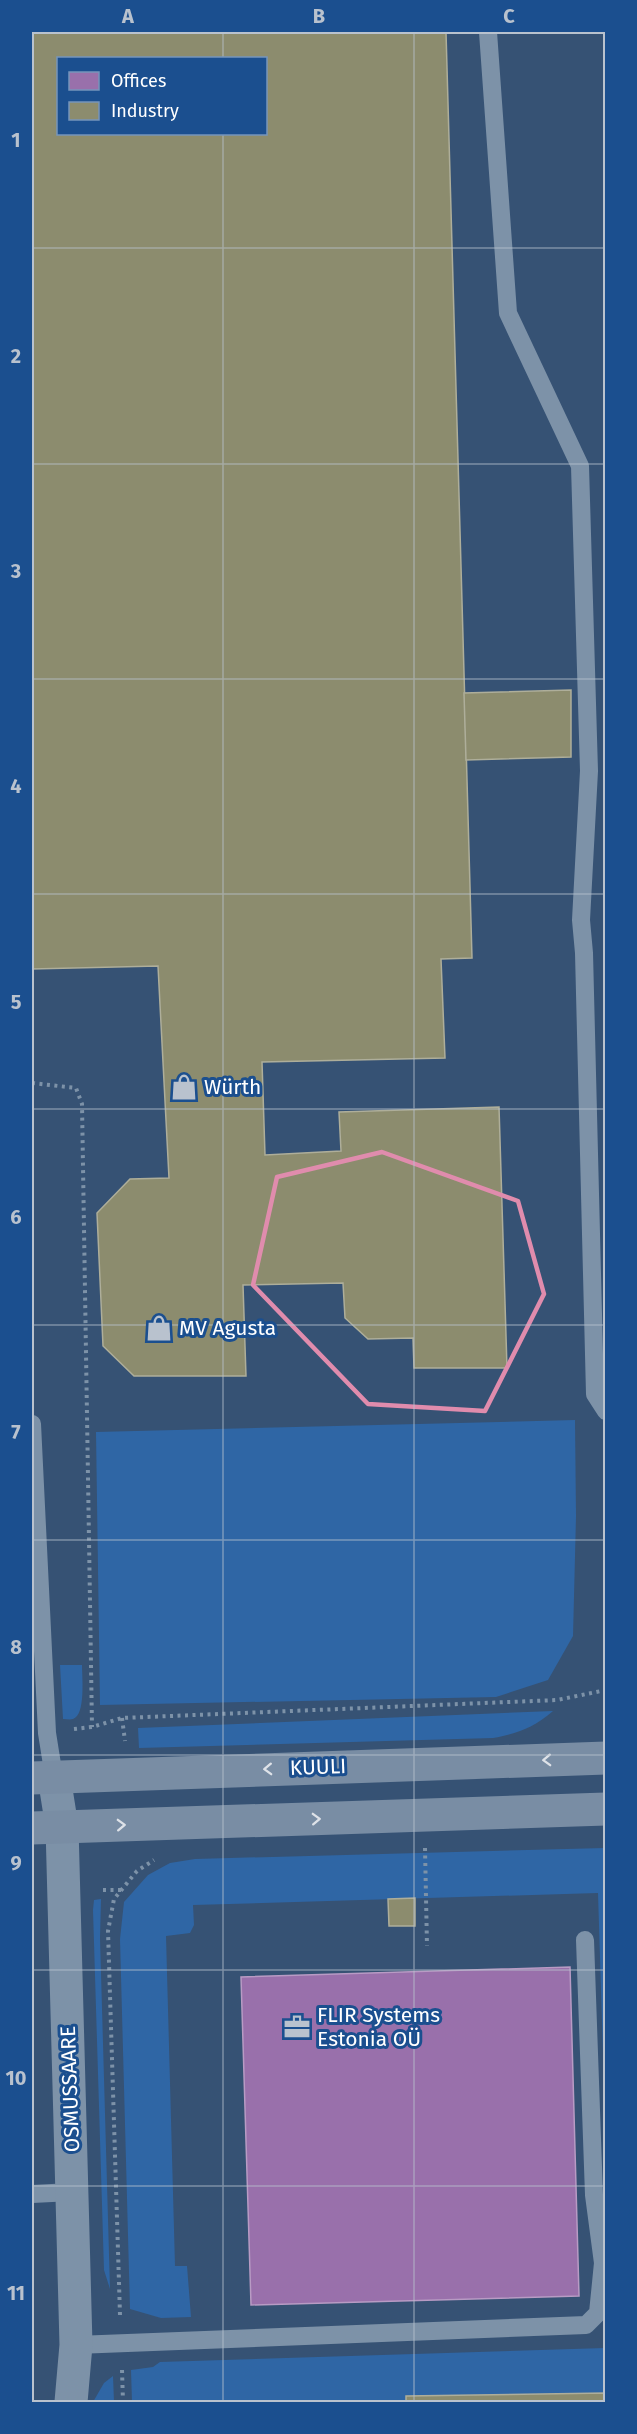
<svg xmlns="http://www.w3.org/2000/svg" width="637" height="2434" font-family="'Fira Sans',sans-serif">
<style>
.green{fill:#2f66a5}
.offices{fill:#9970ab;stroke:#b89bc4;stroke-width:1.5}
.industry{fill:#8c8c6e;stroke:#aeae9a;stroke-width:1.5;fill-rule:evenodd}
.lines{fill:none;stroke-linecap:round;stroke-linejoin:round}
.path{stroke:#7d92a8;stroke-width:4;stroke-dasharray:3 4.5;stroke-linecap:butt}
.lane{stroke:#7d92a8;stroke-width:18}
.street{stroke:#7d92a8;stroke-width:33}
.secondary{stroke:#798da4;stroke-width:33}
.oneway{stroke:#dee2e8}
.marked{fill:none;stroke:#e08cad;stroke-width:4.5;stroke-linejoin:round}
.grid{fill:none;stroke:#b9c2ce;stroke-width:1.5;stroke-opacity:0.55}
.labels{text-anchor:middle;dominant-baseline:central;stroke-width:6;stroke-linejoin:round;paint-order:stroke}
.poi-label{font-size:21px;fill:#fff;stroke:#1b4f8f;text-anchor:start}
.street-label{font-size:21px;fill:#fff;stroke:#1b4f8f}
.neatline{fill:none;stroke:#b9c2ce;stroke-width:2}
.grid-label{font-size:20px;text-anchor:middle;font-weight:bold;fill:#b9c2ce}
</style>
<rect width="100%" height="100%" fill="#365274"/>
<!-- green -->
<g class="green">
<path d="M575 1420 576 1516 573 1636 548 1680 496 1697 100 1705 96 1432Z"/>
<path d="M60 1665H82C82 1676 86 1715 73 1719 70 1720 66 1719 63 1719Z"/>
<path d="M553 1711C533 1728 519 1733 493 1738L139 1748 138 1728Z"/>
<path d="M605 1848V2118L598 1893 193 1905 194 1925 190 1933 166 1936 175 2266H187L191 2317 161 2318 130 2309 120 1939 124 1902 148 1875 170 1863 195 1859Z"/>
<path d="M101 1899 100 1938 110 2289 104 2270 93 1910 94 1900Z"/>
<path d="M605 2348 606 2393 406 2396V2402H132L131 2370 153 2367 160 2362Z"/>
<path d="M113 2376 114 2402H93L104 2383Z"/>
</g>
<!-- offices -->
<path class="offices" d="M570 1967 579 2296 251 2305 241 1977Z"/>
<!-- industry -->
<g class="industry">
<path d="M32 32H446L472 958 441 959 445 1058 262 1062 265 1155 341 1151 339 1112 499 1107 507 1368H414L413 1338 368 1339 345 1318 343 1283 243 1285 246 1376H134L103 1346 97 1213 130 1179 169 1178 158 966 32 969ZM58 58H266V134H58Z"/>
<path d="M571 690V757L466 760 464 693Z"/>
<path d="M415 1898V1926H389L388 1899Z"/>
<path d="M606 2393V2402H406V2396Z"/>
</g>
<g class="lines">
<!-- path -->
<g class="path">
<path d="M32 1083 76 1088 82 1104 92 1727"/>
<path d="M122 1718 125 1741"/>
<path d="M74 1729 92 1727 122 1718 557 1700 606 1690"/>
<path d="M425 1848 427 1946"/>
<path d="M103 1890H122"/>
<path d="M120 2315 108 1931 114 1899 137 1871 154 1860"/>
<path d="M122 2370 123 2402"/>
</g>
<!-- lane -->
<g class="lane">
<path d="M488 32 508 313 580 466 589 771 581 920 584 953 595 1394 606 1411"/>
<path d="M32 1424 47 1733 54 1777"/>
<path d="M32 2194 72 2192"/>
<path d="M76 2345 586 2325 598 2313 603 2263 594 2195 585 1940"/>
</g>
<!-- street -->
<path class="street" d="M54 1777 62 1827 76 2345 71 2402"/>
<!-- secondary -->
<g class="secondary">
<path d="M32 1778 606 1758"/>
<path d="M32 1828 606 1809"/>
</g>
</g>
<!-- one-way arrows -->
<defs><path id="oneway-chevron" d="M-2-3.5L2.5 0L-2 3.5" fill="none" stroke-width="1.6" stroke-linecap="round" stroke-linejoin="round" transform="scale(1.5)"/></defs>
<g class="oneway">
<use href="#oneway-chevron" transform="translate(547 1760) rotate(178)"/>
<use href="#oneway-chevron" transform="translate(268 1769) rotate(178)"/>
<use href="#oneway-chevron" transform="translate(316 1819) rotate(-2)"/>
<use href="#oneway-chevron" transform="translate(121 1825) rotate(-2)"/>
</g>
<!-- marked area -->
<path class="marked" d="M382 1152 518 1201 544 1294 485 1411 368 1404 253 1285 277 1177Z"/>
<!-- grid -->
<path class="grid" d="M223 32V58M414 32V2402M223 134V2402M32 248H606M32 464H606M32 679H606M32 894H606M32 1109H606M32 1325H606M32 1540H606M32 1755H606M32 1970H606M32 2186H606"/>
<!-- icons -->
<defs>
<g id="shop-bare" transform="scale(2.07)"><path d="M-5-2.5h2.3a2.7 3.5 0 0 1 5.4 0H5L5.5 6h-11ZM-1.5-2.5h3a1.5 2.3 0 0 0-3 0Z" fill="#b9c2ce" stroke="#1b4f8f" stroke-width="2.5" paint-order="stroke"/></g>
<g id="office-bare" transform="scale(2.07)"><path d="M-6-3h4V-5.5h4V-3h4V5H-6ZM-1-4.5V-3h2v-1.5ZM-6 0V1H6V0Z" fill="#b9c2ce" stroke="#1b4f8f" stroke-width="2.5" paint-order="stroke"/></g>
</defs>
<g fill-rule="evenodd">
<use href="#shop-bare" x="184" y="1087"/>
<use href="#shop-bare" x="159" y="1328"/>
<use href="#office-bare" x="297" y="2027"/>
</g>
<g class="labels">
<!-- poi labels -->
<g class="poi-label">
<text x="204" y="1087">Würth</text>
<text x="179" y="1328">MV Agusta</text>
<text x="317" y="2015">FLIR Systems<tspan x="317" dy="24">Estonia OÜ</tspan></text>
</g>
<!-- street labels -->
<g class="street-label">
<text transform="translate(318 1767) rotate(-2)">KUULI</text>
<text transform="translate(70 2089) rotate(-92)">OSMUSSAARE</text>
</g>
</g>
<!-- border -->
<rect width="637" height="2434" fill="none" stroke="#1b4f8f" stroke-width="66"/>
<!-- legend -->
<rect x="57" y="57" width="210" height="78" fill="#1b4f8f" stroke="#7695bc" stroke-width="1.5"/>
<rect x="69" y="72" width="30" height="18" fill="#9970ab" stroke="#7695bc" stroke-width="1.5"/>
<text x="111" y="87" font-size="18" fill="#ffffff">Offices</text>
<rect x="69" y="102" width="30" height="18" fill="#8c8c6e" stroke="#7695bc" stroke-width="1.5"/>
<text x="111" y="117" font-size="18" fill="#ffffff">Industry</text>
<rect x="33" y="33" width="571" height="2368" class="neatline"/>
<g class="grid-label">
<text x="128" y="23">A</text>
<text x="319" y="23">B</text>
<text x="509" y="23">C</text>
<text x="16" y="147">1</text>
<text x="16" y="363">2</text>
<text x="16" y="578">3</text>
<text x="16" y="793">4</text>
<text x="16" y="1009">5</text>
<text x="16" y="1224">6</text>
<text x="16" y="1439">7</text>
<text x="16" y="1654">8</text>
<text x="16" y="1870">9</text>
<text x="16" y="2085">10</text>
<text x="16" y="2300">11</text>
</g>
</svg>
